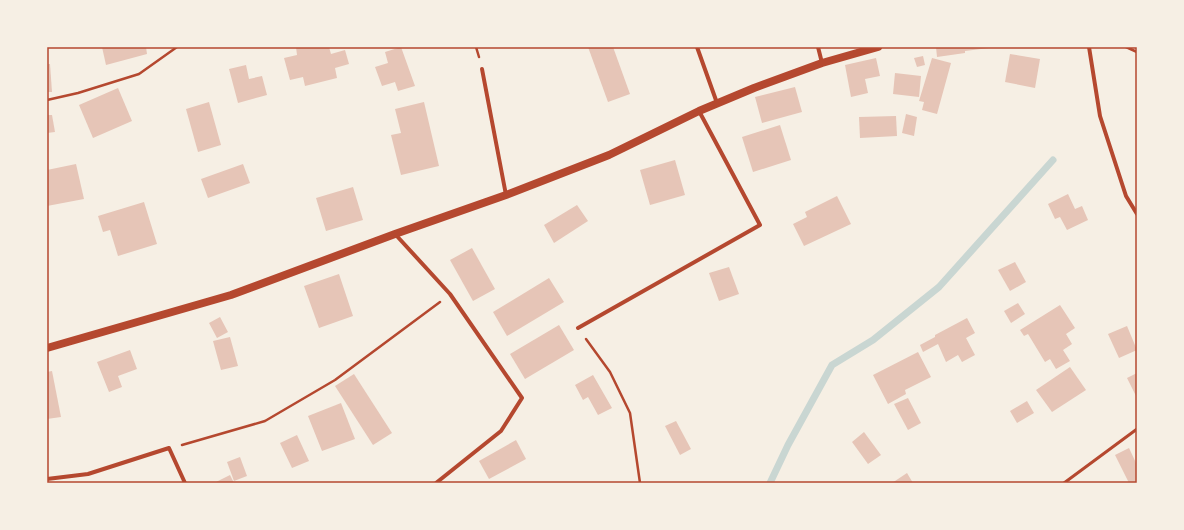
<svg xmlns="http://www.w3.org/2000/svg" width="1184" height="530" font-family="Jost,sans-serif">
<style>
.lines{fill:none;stroke-linecap:round;stroke-linejoin:round}
.stream{stroke:#c9d6d2;stroke-width:7}
.building{fill:#e6c5b7}
.path{stroke:#b5482f;stroke-width:2.5}
.service{stroke:#b5482f;stroke-width:3}
.minor{stroke:#b5482f;stroke-width:4}
.secondary{stroke:#b5482f;stroke-width:8}
.neatline{fill:none;stroke:#b5482f;stroke-width:1.5}
</style>
<rect width="100%" height="100%" fill="#f6efe4"/>
<g class="lines">
<!-- stream -->
<path class="stream" d="M770 483 788 445 832 365 873 340 939 287 1053 160"/>
</g>
<!-- building -->
<g class="building">
<path d="M102 47H146L147 54 106 65Z"/>
<path d="M296 47H329L331 54 345 50 349 64 335 68 337 78 305 86 303 77 290 80 284 58 297 55Z"/>
<path d="M401 47 415 86 398 91 395 82 382 86 375 67 388 63 385 52Z"/>
<path d="M588 47H613L630 94 608 102Z"/>
<path d="M936 47H988L989 48 965 51V53L937 57Z"/>
<path d="M1010 54 1040 59 1035 88 1005 82Z"/>
<path d="M923 56 925 65 917 67 914 58Z"/>
<path d="M876 58 880 76 865 79 868 93 851 97 845 65Z"/>
<path d="M932 58 951 63 937 114 922 110 924 102 919 101Z"/>
<path d="M47 64H50L52 92H47Z"/>
<path d="M246 65 249 79 262 76 267 95 238 103 229 69Z"/>
<path d="M895 73 921 76 919 97 893 94Z"/>
<path d="M795 87 802 112 762 123 755 97Z"/>
<path d="M118 88 132 121 93 138 79 105Z"/>
<path d="M209 102 221 145 198 152 186 109Z"/>
<path d="M424 102 439 166 401 175 391 135 401 133 395 109Z"/>
<path d="M906 114 917 117 914 136 902 133Z"/>
<path d="M47 115H52L55 132 47 133Z"/>
<path d="M896 116 897 136 860 138 859 117Z"/>
<path d="M780 125 791 160 753 172 742 137Z"/>
<path d="M675 160 685 195 650 205 640 170Z"/>
<path d="M76 164 84 199 47 206V170Z"/>
<path d="M243 164 250 183 208 198 201 179Z"/>
<path d="M353 187 363 220 326 231 316 198Z"/>
<path d="M1068 194 1075 209 1082 206 1088 220 1067 230 1060 217 1055 219 1048 204Z"/>
<path d="M837 196 851 224 804 246 793 224 807 217 805 212Z"/>
<path d="M144 202 157 244 118 256 110 230 103 232 98 216Z"/>
<path d="M577 205 588 221 554 243 544 225Z"/>
<path d="M472 248 495 289 473 301 450 260Z"/>
<path d="M1015 262 1026 282 1010 291 998 270Z"/>
<path d="M729 267 739 294 719 301 709 273Z"/>
<path d="M339 274 353 316 319 328 304 286Z"/>
<path d="M549 278 564 302 507 336 493 312Z"/>
<path d="M1018 303 1025 314 1011 323 1004 311Z"/>
<path d="M1060 305 1075 328 1066 334 1072 344 1063 350 1070 361 1056 369 1050 359 1045 362 1028 334 1024 336 1020 330Z"/>
<path d="M220 317 228 332 217 338 209 323Z"/>
<path d="M967 318 975 333 966 338 975 355 962 362 958 355 946 362 938 344 923 352 920 345 935 337V335Z"/>
<path d="M559 325 574 350 525 379 510 354Z"/>
<path d="M1127 326 1137 350 1119 358 1108 334Z"/>
<path d="M230 337 238 366 221 370 213 341Z"/>
<path d="M130 350 137 369 118 376 122 387 109 392 97 362Z"/>
<path d="M918 352 931 377 905 390 906 394 888 404 873 375Z"/>
<path d="M1070 367 1086 390 1052 412 1036 390Z"/>
<path d="M52 371 61 417 47 419V372Z"/>
<path d="M1137 373V398L1127 378Z"/>
<path d="M354 374 392 433 373 445 335 386Z"/>
<path d="M593 375 612 408 598 415 588 397 583 400 575 385Z"/>
<path d="M908 398 921 423 908 430 894 404Z"/>
<path d="M1027 401 1034 413 1017 423 1010 411Z"/>
<path d="M341 403 355 439 322 451 308 416Z"/>
<path d="M676 421 691 449 680 455 665 426Z"/>
<path d="M864 432 881 455 868 464 852 442Z"/>
<path d="M297 435 309 461 292 468 280 443Z"/>
<path d="M516 440 526 459 489 479 479 461Z"/>
<path d="M1129 448 1137 465V483H1129L1115 455Z"/>
<path d="M240 457 247 476 234 481 227 462Z"/>
<path d="M907 473 913 483H892Z"/>
<path d="M230 475 234 483H214Z"/>
</g>
<g class="lines">
<!-- path -->
<g class="path">
<path d="M476 47 479 57"/>
<path d="M1126 47 1137 52"/>
<path d="M47 100 78 93 139 74 177 47"/>
<path d="M586 339 610 372 630 413 640 483"/>
<path d="M182 445 265 421 335 380 440 302"/>
</g>
<!-- service -->
<path class="service" d="M1064 483 1137 429"/>
<!-- minor -->
<g class="minor">
<path d="M697 47 717 103"/>
<path d="M818 47 822 63"/>
<path d="M1089 47 1100 116 1126 196 1137 214"/>
<path d="M482 69 506 195"/>
<path d="M395 234 450 294 522 398 501 431 436 483"/>
<path d="M578 328 760 225 699 111"/>
<path d="M47 479 88 474 169 448 185 483"/>
</g>
<!-- secondary -->
<path class="secondary" d="M47 348 231 295 395 234 506 195 609 155 699 111 754 88 822 63 878 47"/>
</g>
<!-- border -->
<rect width="1184" height="530" fill="none" stroke="#f6efe4" stroke-width="96"/>
<rect x="48" y="48" width="1088" height="434" class="neatline"/>
</svg>
